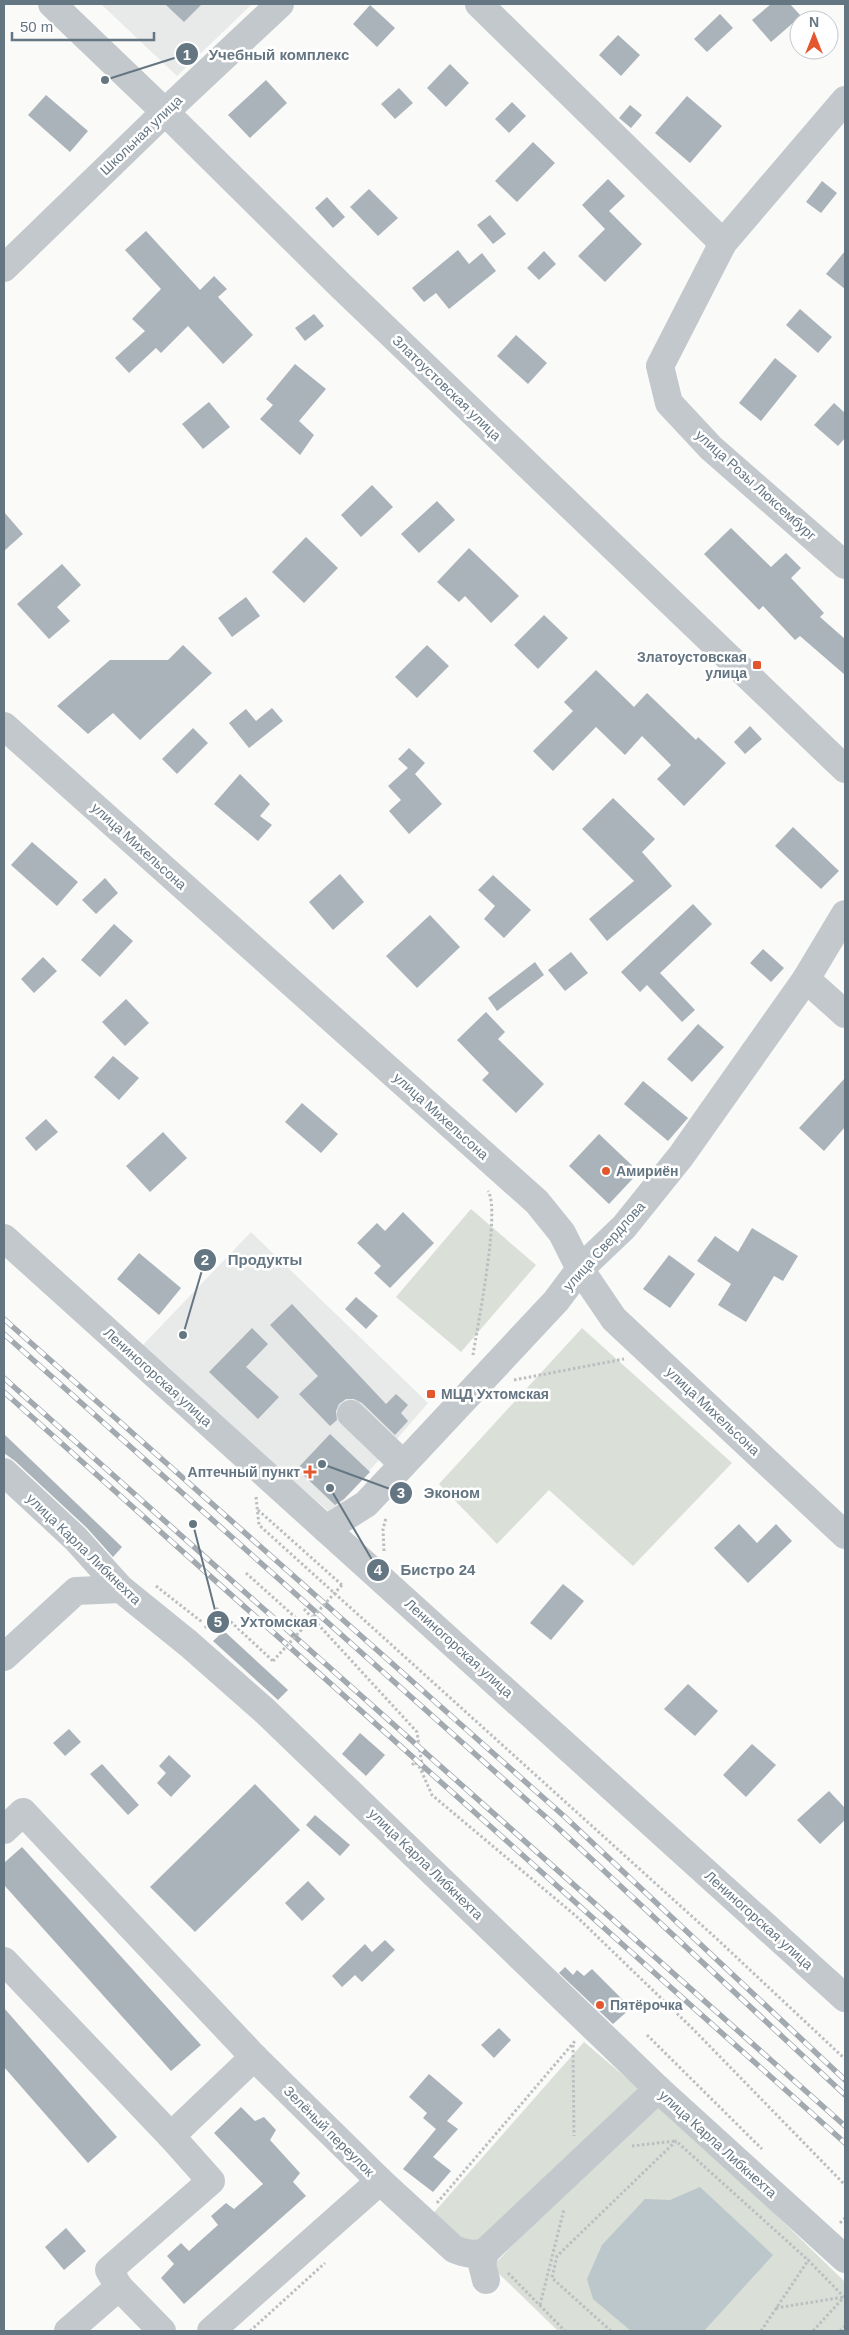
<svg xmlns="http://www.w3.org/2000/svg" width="849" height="2335" font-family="Arial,sans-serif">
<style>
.built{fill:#e8e9e9}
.green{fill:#dadfd7}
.water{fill:#bbc7cb}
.building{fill:#aab3b9}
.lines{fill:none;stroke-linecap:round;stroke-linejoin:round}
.path{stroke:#bbbfc2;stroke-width:3;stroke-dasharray:2.5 2.5;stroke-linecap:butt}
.minor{stroke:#c3c8cc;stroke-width:28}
.rail-casing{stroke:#a2aab0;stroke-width:5.5}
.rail{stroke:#fff;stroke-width:4;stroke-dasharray:11;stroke-linecap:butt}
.path-bridge{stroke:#bbbfc2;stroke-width:3;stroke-dasharray:2.5 2.5;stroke-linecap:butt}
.poi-dot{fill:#e4572e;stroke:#fff;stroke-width:2}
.labels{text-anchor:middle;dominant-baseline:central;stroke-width:5;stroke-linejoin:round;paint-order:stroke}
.street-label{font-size:14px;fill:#657683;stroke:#fff}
.poi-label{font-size:14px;font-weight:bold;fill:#657683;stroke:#fff;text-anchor:start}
.leader{fill:none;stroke:#657683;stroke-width:2}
.callout-dot{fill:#657683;stroke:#fff;stroke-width:2}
.mark-label{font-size:15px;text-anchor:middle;font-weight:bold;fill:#fff}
.callout-label{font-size:15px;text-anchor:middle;font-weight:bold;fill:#657683;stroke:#fff;stroke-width:5;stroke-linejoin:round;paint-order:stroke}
</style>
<rect width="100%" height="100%" fill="#fafaf8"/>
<!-- built -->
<g class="built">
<path d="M101 4H252L177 76Z"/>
<path d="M251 1232 428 1403 332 1514 138 1350Z"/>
</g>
<!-- green -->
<g class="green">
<path d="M471 1209 536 1265 461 1352 396 1297Z"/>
<path d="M582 1328 732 1463 633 1566 549 1490 497 1544 439 1484Z"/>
<path d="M584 2042 643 2092 479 2248 430 2217Z"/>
<path d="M653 2096 845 2282V2331H558L492 2267Z"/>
</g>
<!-- water -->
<path class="water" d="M700 2187 773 2255 704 2331H631L593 2299 587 2279 602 2245 645 2199 670 2200Z"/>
<!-- building -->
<g class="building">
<path d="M165 4H202L184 22Z"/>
<path d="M771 4H790L801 16 771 42 752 20Z"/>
<path d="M370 5 395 28 377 47 353 24Z"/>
<path d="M720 14 733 28 707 52 694 39Z"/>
<path d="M618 35 640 55 621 76 599 55Z"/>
<path d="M450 64 469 83 446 107 427 88Z"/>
<path d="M266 80 287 103 250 138 228 115Z"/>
<path d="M399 88 413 103 395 119 381 104Z"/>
<path d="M46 95 88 131 70 152 28 115Z"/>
<path d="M687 96 722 126 690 163 655 133Z"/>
<path d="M512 102 526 116 509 133 495 119Z"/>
<path d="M630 105 642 115 631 128 619 118Z"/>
<path d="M533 142 555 163 517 202 495 181Z"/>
<path d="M608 179 625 196 609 211 642 244 605 282 578 256 605 229 582 205Z"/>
<path d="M822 181 837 193 821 213 806 202Z"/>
<path d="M369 189 398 218 378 236 350 207Z"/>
<path d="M327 197 345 217 333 228 315 208Z"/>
<path d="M490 215 506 234 493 244 477 225Z"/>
<path d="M146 231 200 290 214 276 227 289 218 297 253 335 223 364 188 326 161 353 156 348 129 373 115 358 145 331 132 319 161 289 125 250Z"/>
<path d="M458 250 469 264 482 253 496 271 449 309 436 293 424 302 412 288Z"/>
<path d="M544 251 556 264 539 280 527 268Z"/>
<path d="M845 251V289L826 274Z"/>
<path d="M800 309 832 337 818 353 786 325Z"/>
<path d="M314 314 324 326 305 341 295 328Z"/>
<path d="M516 335 547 363 528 384 497 356Z"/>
<path d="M775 358 797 376 761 421 739 403Z"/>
<path d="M295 364 326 389 299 421 314 435 300 455 260 419 273 405 266 399Z"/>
<path d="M209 402 230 427 203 449 182 424Z"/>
<path d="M834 403 845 413V438L838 446 814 425Z"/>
<path d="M372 485 393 507 361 537 341 515Z"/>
<path d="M437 501 455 520 419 553 401 534Z"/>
<path d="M4 512 23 534 4 551Z"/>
<path d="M731 528 771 567 786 553 801 568 791 578 824 613 820 617 845 639V675L800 636 795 640 763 606 759 610 704 554Z"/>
<path d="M306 537 338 568 304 603 272 572Z"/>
<path d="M469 548 519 596 491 623 465 596 459 602 437 582Z"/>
<path d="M62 564 81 585 57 607 70 621 49 639 17 604Z"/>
<path d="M246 597 260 616 232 637 218 618Z"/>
<path d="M544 615 568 638 538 669 514 645Z"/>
<path d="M183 645 212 673 140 740 113 713 88 734 57 706 110 660H168Z"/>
<path d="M427 645 449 666 417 698 395 677Z"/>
<path d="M596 670 634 707 647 693 696 740 698 737 726 763 684 806 657 779 671 765 642 736 625 755 596 727 553 771 533 751 573 711 564 702Z"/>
<path d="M272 708 283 721 249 748 229 723 246 709 256 721Z"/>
<path d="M750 726 762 739 745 754 734 742Z"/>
<path d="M193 728 208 743 177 774 162 759Z"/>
<path d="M409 748 425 763 415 774 442 804 409 834 389 811 401 800 388 786 408 768 398 759Z"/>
<path d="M240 774 270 804 260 816 272 825 258 841 214 804Z"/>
<path d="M613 798 655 839 642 852 672 886 607 941 589 919 634 881 582 829Z"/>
<path d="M793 827 839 871 821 889 775 846Z"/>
<path d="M32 842 78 882 57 906 11 865Z"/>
<path d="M340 874 364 902 333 930 309 902Z"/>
<path d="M493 875 531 910 504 938 484 919 495 906 478 890Z"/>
<path d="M105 878 118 893 96 914 82 900Z"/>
<path d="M693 904 712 924 660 973 695 1010 682 1022 647 985 640 992 621 972Z"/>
<path d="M430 915 460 947 417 988 386 956Z"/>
<path d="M114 924 133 941 100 977 81 960Z"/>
<path d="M763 949 784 968 771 982 750 963Z"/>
<path d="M571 952 588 973 565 991 548 970Z"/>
<path d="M43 957 57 971 34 993 21 979Z"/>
<path d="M535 962 544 975 497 1011 488 998Z"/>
<path d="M126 999 149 1023 125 1046 102 1022Z"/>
<path d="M486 1012 505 1032 498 1039 544 1084 516 1113 482 1080 489 1073 457 1040Z"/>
<path d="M698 1024 724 1047 692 1082 667 1059Z"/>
<path d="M113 1056 139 1078 119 1100 94 1077Z"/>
<path d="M845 1078V1127L824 1151 799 1128Z"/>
<path d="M643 1081 688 1118 668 1141 624 1104Z"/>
<path d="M302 1103 338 1134 321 1153 285 1122Z"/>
<path d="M46 1119 58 1132 36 1151 25 1138Z"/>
<path d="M163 1132 187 1158 150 1192 126 1166Z"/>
<path d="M599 1134 639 1172 609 1204 569 1166Z"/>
<path d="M403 1212 434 1243 390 1288 374 1273 381 1266 357 1243 377 1223 385 1231Z"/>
<path d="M752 1228 798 1256 783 1281 774 1276 746 1322 718 1305 731 1284 697 1261 715 1236 738 1252Z"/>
<path d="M139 1253 181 1288 159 1315 117 1279Z"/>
<path d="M669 1255 695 1274 670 1308 643 1289Z"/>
<path d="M356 1297 378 1316 366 1329 345 1309Z"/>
<path d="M292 1304 386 1404 396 1394 408 1405 401 1413 408 1421 395 1435 362 1403 354 1399H346L339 1404 336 1411 337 1420 330 1426 299 1394 318 1376 270 1325Z"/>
<path d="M252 1328 268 1344 246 1367 279 1397 258 1419 209 1372Z"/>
<path d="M4 1434 122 1547 113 1557 87 1528 15 1461 4 1453Z"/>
<path d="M330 1434 370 1472 344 1499 335 1505 297 1469Z"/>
<path d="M739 1524 757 1543 776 1524 792 1541 748 1583 714 1548Z"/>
<path d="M563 1584 584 1601 551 1640 530 1623Z"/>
<path d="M224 1631 288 1690 278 1700 213 1641Z"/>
<path d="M688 1684 718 1711 695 1736 664 1709Z"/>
<path d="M69 1729 81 1742 65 1756 53 1743Z"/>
<path d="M360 1733 385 1755 366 1776 342 1754Z"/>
<path d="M752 1744 776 1765 746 1797 723 1775Z"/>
<path d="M169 1755 191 1776 171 1797 157 1783 166 1773 159 1766Z"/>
<path d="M102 1764 139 1805 128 1815 90 1774Z"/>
<path d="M255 1784 300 1830 195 1932 150 1887Z"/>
<path d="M829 1791 845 1808V1820L820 1844 797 1820Z"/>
<path d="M315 1815 350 1845 340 1856 306 1825Z"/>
<path d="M22 1847 201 2045 171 2071 4 1885V1863Z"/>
<path d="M308 1881 325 1899 302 1921 285 1903Z"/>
<path d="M385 1940 395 1950 362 1982 355 1975 342 1987 332 1976 365 1944 372 1952Z"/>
<path d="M565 1967 573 1975 577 1970 584 1976 592 1969 631 2008 613 2024 559 1973Z"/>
<path d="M4 2008 117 2137 88 2163 4 2067Z"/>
<path d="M499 2028 511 2040 494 2058 481 2045Z"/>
<path d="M429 2074 463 2103 447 2121 458 2129 433 2157 451 2171 433 2192 403 2169 436 2129 423 2118 427 2113 409 2097Z"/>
<path d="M241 2107 255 2121 264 2117 276 2130 270 2140 300 2173 293 2182 306 2196 184 2304 161 2278 174 2264 167 2256 181 2243 189 2251 218 2225 211 2216 226 2203 234 2209 263 2184 214 2133Z"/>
<path d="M66 2228 86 2251 64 2270 45 2247Z"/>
</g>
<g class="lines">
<!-- path -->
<g class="path">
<path d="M473 1355C477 1328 501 1210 488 1191"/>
<path d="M514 1380 624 1359"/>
<path d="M256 1497 259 1525 717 1939 845 2059"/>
<path d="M258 1510 342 1585"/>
<path d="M384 1551 383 1529 386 1518"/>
<path d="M246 1573 305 1626"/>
<path d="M156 1586 202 1622"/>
<path d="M216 1608 273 1661"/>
<path d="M304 1609 417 1732 423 1772"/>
<path d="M205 1628 216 1614H222"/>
<path d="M412 1765 415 1762 420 1768 432 1795 576 1916 694 2030 845 2185"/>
<path d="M647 2035 762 2149"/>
<path d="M573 2045 574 2136"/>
<path d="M632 2146 675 2141"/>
<path d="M437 2203 575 2041"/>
<path d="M840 2223 845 2218"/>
<path d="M508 2273 565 2331"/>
<path d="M540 2305 564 2209"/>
<path d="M776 2308 844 2297"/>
<path d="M250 2331 325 2263"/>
<path d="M611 2331 552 2278 557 2256 676 2141 808 2260 844 2297 813 2331"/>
<path d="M761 2331 809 2259"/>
<path d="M840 2331 845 2326"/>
</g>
<!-- minor -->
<g class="minor">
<path d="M52 4 165 112 340 285 845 769"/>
<path d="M479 4 723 243"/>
<path d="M845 100 723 243 660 366 669 403 711 448 845 565"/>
<path d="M4 268 165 112 280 4"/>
<path d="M4 726 537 1202 562 1233 580 1269 614 1319 845 1535"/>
<path d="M806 979 845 1014"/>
<path d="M4 1238 845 1998"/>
<path d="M351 1414 403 1464"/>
<path d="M4 1472 76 1539 121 1589 189 1644 265 1711 658 2089 845 2259"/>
<path d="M326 1529 366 1504 556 1301 580 1269 624 1227 681 1156 806 979 845 914"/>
<path d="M4 1657 76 1591 121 1589"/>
<path d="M4 1830 23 1812 254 2057 380 2181 454 2249C466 2254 473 2255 485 2252L658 2089"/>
<path d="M4 1961 171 2136 211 2181 109 2270 119 2287 68 2331"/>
<path d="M171 2136 254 2057"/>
<path d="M485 2252 482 2264 486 2280"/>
<path d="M119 2287 162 2331"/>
<path d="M211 2331 380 2181"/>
</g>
<!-- rail casing -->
<g class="rail-casing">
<g id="rail">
<path d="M4 1319 565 1817 845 2080"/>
<path d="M4 1334 557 1827 845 2095"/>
<path d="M4 1378 845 2126"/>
<path d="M4 1392 845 2143"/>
</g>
</g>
<!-- rail -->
<use href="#rail" class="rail"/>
<!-- path-bridge -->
<path class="path-bridge" d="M273 1661 342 1585"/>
</g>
<!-- markers -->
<g class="poi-dot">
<rect x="752" y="660" width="10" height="10" rx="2.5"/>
<circle cx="606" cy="1171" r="5"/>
<rect x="426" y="1389" width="10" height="10" rx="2.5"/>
<path d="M307.5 1464.5h5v5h5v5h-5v5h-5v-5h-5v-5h5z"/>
<circle cx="600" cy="2005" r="5"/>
</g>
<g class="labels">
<!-- street labels -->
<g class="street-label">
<text transform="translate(141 135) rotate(-44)">Школьная улица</text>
<text transform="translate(447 388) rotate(44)">Златоустовская улица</text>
<text transform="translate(756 485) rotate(42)">улица Розы Люксембург</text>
<text transform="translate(139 846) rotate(42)">улица Михельсона</text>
<text transform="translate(441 1116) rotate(42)">улица Михельсона</text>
<text transform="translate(604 1246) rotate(-48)">улица Свердлова</text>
<text transform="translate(158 1377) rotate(42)">Лениногорская улица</text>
<text transform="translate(713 1411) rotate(43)">улица Михельсона</text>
<text transform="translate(84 1549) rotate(44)">улица Карла Либкнехта</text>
<text transform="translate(459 1648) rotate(42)">Лениногорская улица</text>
<text transform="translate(426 1864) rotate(44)">улица Карла Либкнехта</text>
<text transform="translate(759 1920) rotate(42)">Лениногорская улица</text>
<text transform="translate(329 2131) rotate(45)">Зелёный переулок</text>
<text transform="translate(718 2144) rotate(42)">улица Карла Либкнехта</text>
</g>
<!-- poi labels -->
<g class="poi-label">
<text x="747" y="657" text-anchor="end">Златоустовская<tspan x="747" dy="16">улица</tspan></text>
<text x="616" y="1171">Амириён</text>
<text x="441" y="1394">МЦД Ухтомская</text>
<text x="300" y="1472" text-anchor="end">Аптечный пункт</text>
<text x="610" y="2005">Пятёрочка</text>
</g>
</g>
<!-- callouts -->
<path class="leader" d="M105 80L187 54M183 1335L205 1260M322 1464L401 1493M330 1488L378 1570M193 1524L218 1622"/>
<g class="callout-dot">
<circle cx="105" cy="80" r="5"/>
<circle cx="183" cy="1335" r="5"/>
<circle cx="322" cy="1464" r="5"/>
<circle cx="330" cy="1488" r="5"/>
<circle cx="193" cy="1524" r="5"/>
<circle cx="187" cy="54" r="12"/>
<circle cx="205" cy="1260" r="12"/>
<circle cx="401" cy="1493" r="12"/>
<circle cx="378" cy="1570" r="12"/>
<circle cx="218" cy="1622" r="12"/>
</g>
<g class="mark-label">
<text x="187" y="60">1</text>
<text x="205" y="1265">2</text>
<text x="401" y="1498">3</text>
<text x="378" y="1575">4</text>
<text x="218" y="1627">5</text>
</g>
<g class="callout-label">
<text x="279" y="60">Учебный комплекс</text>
<text x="265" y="1265">Продукты</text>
<text x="452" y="1498">Эконом</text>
<text x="438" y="1575">Бистро 24</text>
<text x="279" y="1627">Ухтомская</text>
</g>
<!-- border -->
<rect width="849" height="2335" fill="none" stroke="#657683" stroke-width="10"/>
<!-- north arrow -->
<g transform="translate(814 35)"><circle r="24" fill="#ffffff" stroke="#c1c8cd"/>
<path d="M0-4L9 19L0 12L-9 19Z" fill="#e4572e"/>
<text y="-8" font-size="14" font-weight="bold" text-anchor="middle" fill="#657683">N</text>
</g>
<!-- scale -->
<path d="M12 32v8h142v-8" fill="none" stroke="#657683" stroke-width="2.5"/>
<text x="20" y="32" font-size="15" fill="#657683" stroke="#ffffff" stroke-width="4" paint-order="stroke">50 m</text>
</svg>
